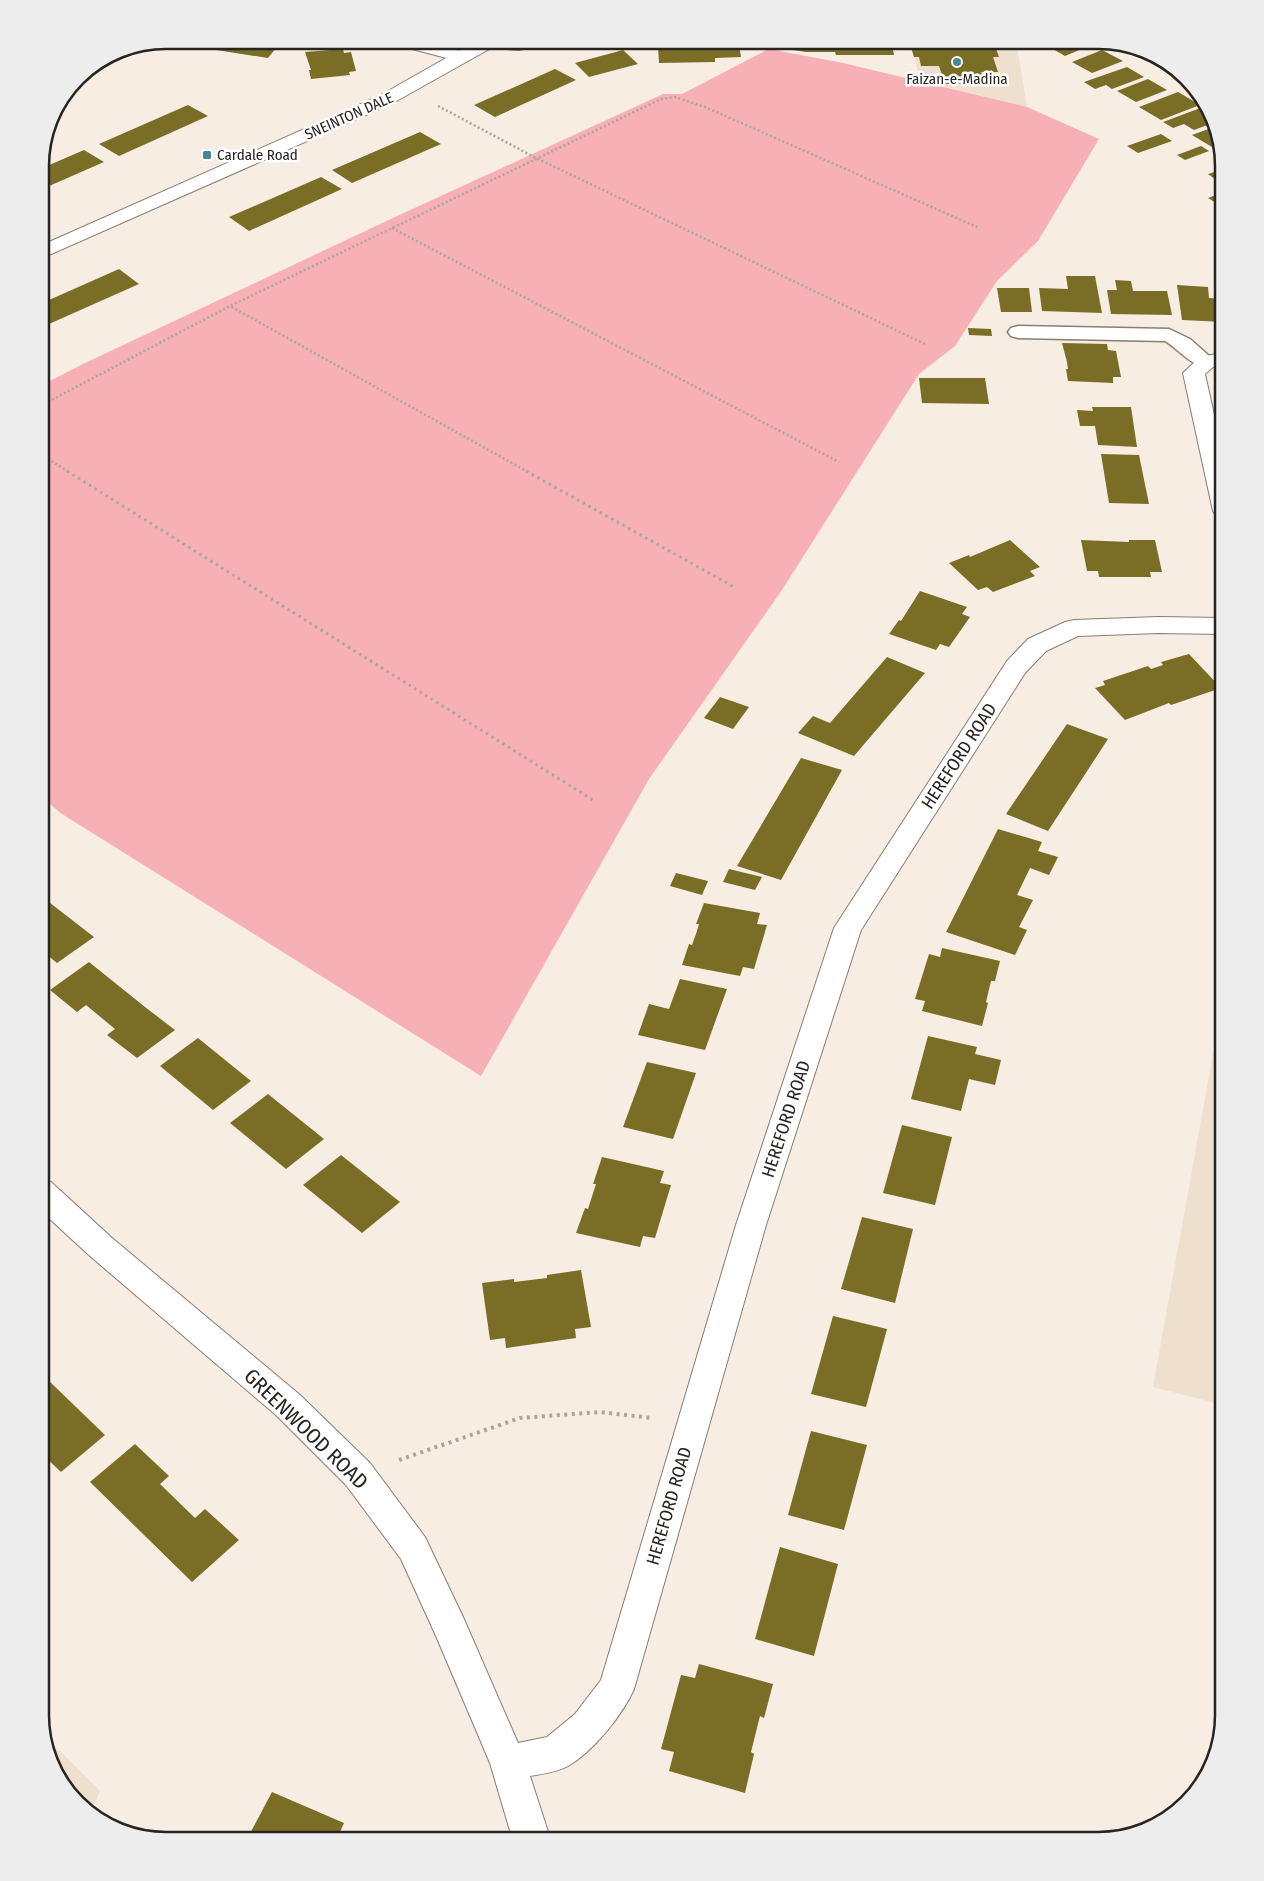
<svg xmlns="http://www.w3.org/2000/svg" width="1264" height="1881" font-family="'Fira Sans Condensed',sans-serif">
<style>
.built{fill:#eedfce}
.green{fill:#f7b0b5}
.building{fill:#7a6d26}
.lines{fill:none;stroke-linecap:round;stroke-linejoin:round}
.service-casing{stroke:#877e74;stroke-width:3}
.minor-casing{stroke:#877e74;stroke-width:2}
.tertiary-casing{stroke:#877e74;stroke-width:2}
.path-far2{stroke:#ada59d;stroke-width:2.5;stroke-dasharray:2 2.5;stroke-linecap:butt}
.path-far1{stroke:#ada59d;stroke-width:3;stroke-dasharray:2.5 4;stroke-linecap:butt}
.path{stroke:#ada59d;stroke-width:4;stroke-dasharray:3 4.5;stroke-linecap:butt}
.service{fill:#fff;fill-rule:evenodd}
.minor{fill:#fff;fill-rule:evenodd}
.tertiary{fill:#fff;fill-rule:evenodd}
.poi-dot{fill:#468a97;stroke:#fff;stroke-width:2}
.labels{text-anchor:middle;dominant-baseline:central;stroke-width:5;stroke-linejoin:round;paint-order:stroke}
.far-poi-label{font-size:15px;fill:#282420;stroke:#fff}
.far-street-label{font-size:15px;fill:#282420;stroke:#fff}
.street-label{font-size:18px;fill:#282420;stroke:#fff}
.near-street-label{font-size:21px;fill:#282420;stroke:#fff}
.rim{fill:none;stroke:#282420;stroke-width:2.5}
</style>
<rect width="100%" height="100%" fill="#f7ede2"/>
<!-- built -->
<g class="built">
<path d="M909 40H1016L1027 107 921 81Z"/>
<path d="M1224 993V1405L1153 1387Z"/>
<path d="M45 1736 100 1791 90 1813 57 1778Z"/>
</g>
<!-- green -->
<path class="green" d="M769 49 843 63 1027 107 1099 139 1038 241 997 281 955 346 919 374 782 590 649 779 481 1076 62 814 40 796V386L85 363 395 217 663 94H682Z"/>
<!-- building -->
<g class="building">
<path d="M182 40H234L251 43 254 40H259L280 43 268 58 178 44Z"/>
<path d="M742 40H756L760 43 749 46Z"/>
<path d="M793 40H891L894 55H836L835 52H806L793 50Z"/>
<path d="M993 40 999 57H993L998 72H981L985 83 945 84 939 66H921L919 57H914L909 41Z"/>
<path d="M1059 40H1087L1094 44 1065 56 1046 45Z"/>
<path d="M739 45 741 57 715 58V62L659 63 658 47Z"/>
<path d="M343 49 344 53 351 52 356 71 349 72 350 75 311 79 309 70H311L305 52Z"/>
<path d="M623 50 638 64 589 77 575 63Z"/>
<path d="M1102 50 1123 61 1092 73 1072 62Z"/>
<path d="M1127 67 1144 77 1112 89 1106 85 1095 89 1084 82Z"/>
<path d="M555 69 576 80 495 117 474 105Z"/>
<path d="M1148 79 1167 90 1136 102 1117 91Z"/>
<path d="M1178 92 1200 105 1161 120 1139 107Z"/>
<path d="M188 105 208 116 119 156 99 144Z"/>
<path d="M1203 107 1209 111 1213 123 1194 130 1184 124 1173 128 1163 122Z"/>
<path d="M1214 127 1218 144 1212 147 1192 135Z"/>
<path d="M420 132 441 144 352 183 332 170Z"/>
<path d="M1161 134 1172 141 1138 153 1127 146Z"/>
<path d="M1201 146 1209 151 1185 160 1177 155Z"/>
<path d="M84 150 104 162 40 190V169Z"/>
<path d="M1224 169V177L1216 180 1208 174Z"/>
<path d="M321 177 342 189 249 231 229 217Z"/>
<path d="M1224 192V208L1208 198Z"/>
<path d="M119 269 139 284 40 328V304Z"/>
<path d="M1066 276H1095L1102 313 1042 311 1039 288 1068 289Z"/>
<path d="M1115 280 1131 281 1133 291H1167L1172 315 1111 314 1107 290H1117Z"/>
<path d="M1177 285 1208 287 1209 298 1224 299V322L1182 320Z"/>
<path d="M997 288H1029L1032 312H1001Z"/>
<path d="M968 328 991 329 992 336 969 335Z"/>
<path d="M1062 343 1107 344 1108 350 1116 351 1121 377H1113V383L1068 381 1066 369H1068L1067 362Z"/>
<path d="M919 378H985L989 404 922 403Z"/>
<path d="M1092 407H1131L1137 447 1098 445 1095 426H1080L1077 410 1093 411Z"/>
<path d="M1101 454 1139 455 1149 504 1109 503Z"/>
<path d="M1010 540 1040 567 1030 571 1035 576 993 592 987 587 978 590 949 563 969 555 970 557Z"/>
<path d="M1081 540 1129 542V540H1155L1162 572H1150L1151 577H1099L1098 571H1087Z"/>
<path d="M920 591 967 607 962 614 970 617 949 647 940 644 936 650 889 634 899 620 901 621Z"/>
<path d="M1189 654 1221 688 1171 705 1169 703 1125 720 1095 688 1105 685 1103 681 1148 666 1151 669 1163 665 1161 662Z"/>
<path d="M887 657 925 673 854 756 798 733 813 716 830 723Z"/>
<path d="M720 697 749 707 733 729 704 718Z"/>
<path d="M1067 724 1108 739 1048 831 1006 814Z"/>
<path d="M801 758 842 770 781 880 737 866Z"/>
<path d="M998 829 1042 842 1038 851 1058 857 1049 875 1030 868 1017 895 1033 900 1019 927 1027 930 1015 955 946 932Z"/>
<path d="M729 869 762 877 755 890 723 882Z"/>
<path d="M676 873 708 881 702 895 670 886Z"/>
<path d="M45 899 94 937 57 963 40 949V902Z"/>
<path d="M704 903 760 913 757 924 767 925 754 969 743 967 740 976 682 965 689 944 692 945 696 934 699 924H696Z"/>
<path d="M942 948 1000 961 995 981H991L986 1002 988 1003 982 1026 922 1011 925 1001 915 999 929 954 940 957Z"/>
<path d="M89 962 145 1007 175 1030 137 1058 107 1035 115 1029 86 1005 77 1012 50 990Z"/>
<path d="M680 979 727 989 705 1050 638 1035 649 1004 669 1009Z"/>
<path d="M928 1036 977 1047 975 1054 1001 1060 995 1085 969 1079 961 1111 911 1099Z"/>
<path d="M198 1038 251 1081 213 1110 160 1066Z"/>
<path d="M647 1062 696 1073 673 1139 623 1127Z"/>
<path d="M268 1094 324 1139 286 1169 230 1123Z"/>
<path d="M902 1125 952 1137 935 1205 883 1193Z"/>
<path d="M341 1155 400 1202 362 1233 303 1185Z"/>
<path d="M602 1157 664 1171 660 1183 671 1185 655 1238 643 1236 640 1247 576 1233 585 1208 588 1209 596 1184H593Z"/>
<path d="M862 1217 913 1229 895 1303 841 1289Z"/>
<path d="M581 1270 591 1327 575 1329 576 1338 506 1348 505 1338 490 1340 482 1283 514 1279V1282L547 1278V1275Z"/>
<path d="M833 1316 887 1329 866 1407 811 1394Z"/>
<path d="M47 1379 105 1435 61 1472 40 1452V1385Z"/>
<path d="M811 1431 867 1445 844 1530 788 1515Z"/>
<path d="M135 1444 169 1476 160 1484 195 1518 205 1509 239 1540 192 1582 90 1482Z"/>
<path d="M780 1547 838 1564 814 1656 755 1639Z"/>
<path d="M699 1664 773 1684 764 1718 760 1716 751 1752 754 1754 745 1793 669 1771 674 1752 661 1749 681 1675 695 1678Z"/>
<path d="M272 1792 344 1823 336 1841H246Z"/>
</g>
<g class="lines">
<!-- service casing -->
<g class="service-casing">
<path id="service" d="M1018 326 1169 329 1190 339 1216 362 1213 366C1195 371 1180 350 1165 341L1018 338 1011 336 1008 332 1011 328Z"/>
</g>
<!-- minor casing -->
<g class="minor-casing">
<g id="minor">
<path d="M390 40H419L468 53 471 57 468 61 462 62 393 44Z"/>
<path d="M1224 352V364L1213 367 1205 374 1224 460V518L1216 516 1213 511 1183 373 1199 358Z"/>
<path d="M1158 617 1224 618V634L1158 633 1078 636 1046 651 1025 673 861 930 766 1225 634 1689C623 1714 593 1752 568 1766 557 1772 543 1774 530 1776L551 1841H513L490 1763 436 1636 401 1559 346 1485 276 1415 90 1256 40 1210V1179L51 1182 112 1238 300 1395 370 1463 425 1537 463 1617 518 1743 547 1737 575 1714 601 1680 736 1225 834 928 1007 661 1028 639 1065 622 1074 620Z"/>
</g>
</g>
<!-- tertiary casing -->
<g class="tertiary-casing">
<path id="tertiary" d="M475 40H548L545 44 519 50 491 48 393 103 40 259V246L381 95 476 41Z"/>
</g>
<!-- path-far2 -->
<g class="path-far2">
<path d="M438 106 536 158 927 345"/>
<path d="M392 228 839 462"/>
<path d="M40 406 230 306"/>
<path d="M40 454 69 472"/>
<path d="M528 472 230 306 661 99 675 97 705 107 977 227"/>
</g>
<!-- path-far1 -->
<g class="path-far1">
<path d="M67 471 593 800"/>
<path d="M526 471 734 587"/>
</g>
<!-- path -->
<path class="path" d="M399 1460 520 1418 600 1412 652 1418"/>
<!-- service -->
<use href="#service" class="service"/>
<!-- minor -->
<use href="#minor" class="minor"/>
<!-- tertiary -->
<use href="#tertiary" class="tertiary"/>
</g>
<!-- markers -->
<g class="poi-dot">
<circle cx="957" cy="62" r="5"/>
<rect x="202" y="150" width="10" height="10" rx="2.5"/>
</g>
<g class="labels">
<!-- far-poi labels -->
<g class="far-poi-label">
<text x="957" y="79">Faizan-e-Madina</text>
<text x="217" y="155" text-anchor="start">Cardale Road</text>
</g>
<!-- far-street labels -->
<g class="far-street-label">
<text transform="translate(349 116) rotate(-24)">SNEINTON DALE</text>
</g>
<!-- street labels -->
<g class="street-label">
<text transform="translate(959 756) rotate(-57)">HEREFORD ROAD</text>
<text transform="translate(786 1119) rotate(-72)">HEREFORD ROAD</text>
<text transform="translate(669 1506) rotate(-74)">HEREFORD ROAD</text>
</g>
<!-- near-street labels -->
<g class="near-street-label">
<text transform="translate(306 1429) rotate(44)">GREENWOOD ROAD</text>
</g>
</g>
<!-- crop -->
<path d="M0 0H1264V1881H0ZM166 49H1098A117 117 0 0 1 1215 166V1715A117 117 0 0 1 1098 1832H166A117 117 0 0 1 49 1715V166A117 117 0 0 1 166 49Z" fill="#eeeded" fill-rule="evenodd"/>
<path class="rim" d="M166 49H1098A117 117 0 0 1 1215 166V1715A117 117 0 0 1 1098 1832H166A117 117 0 0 1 49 1715V166A117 117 0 0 1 166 49Z"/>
</svg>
